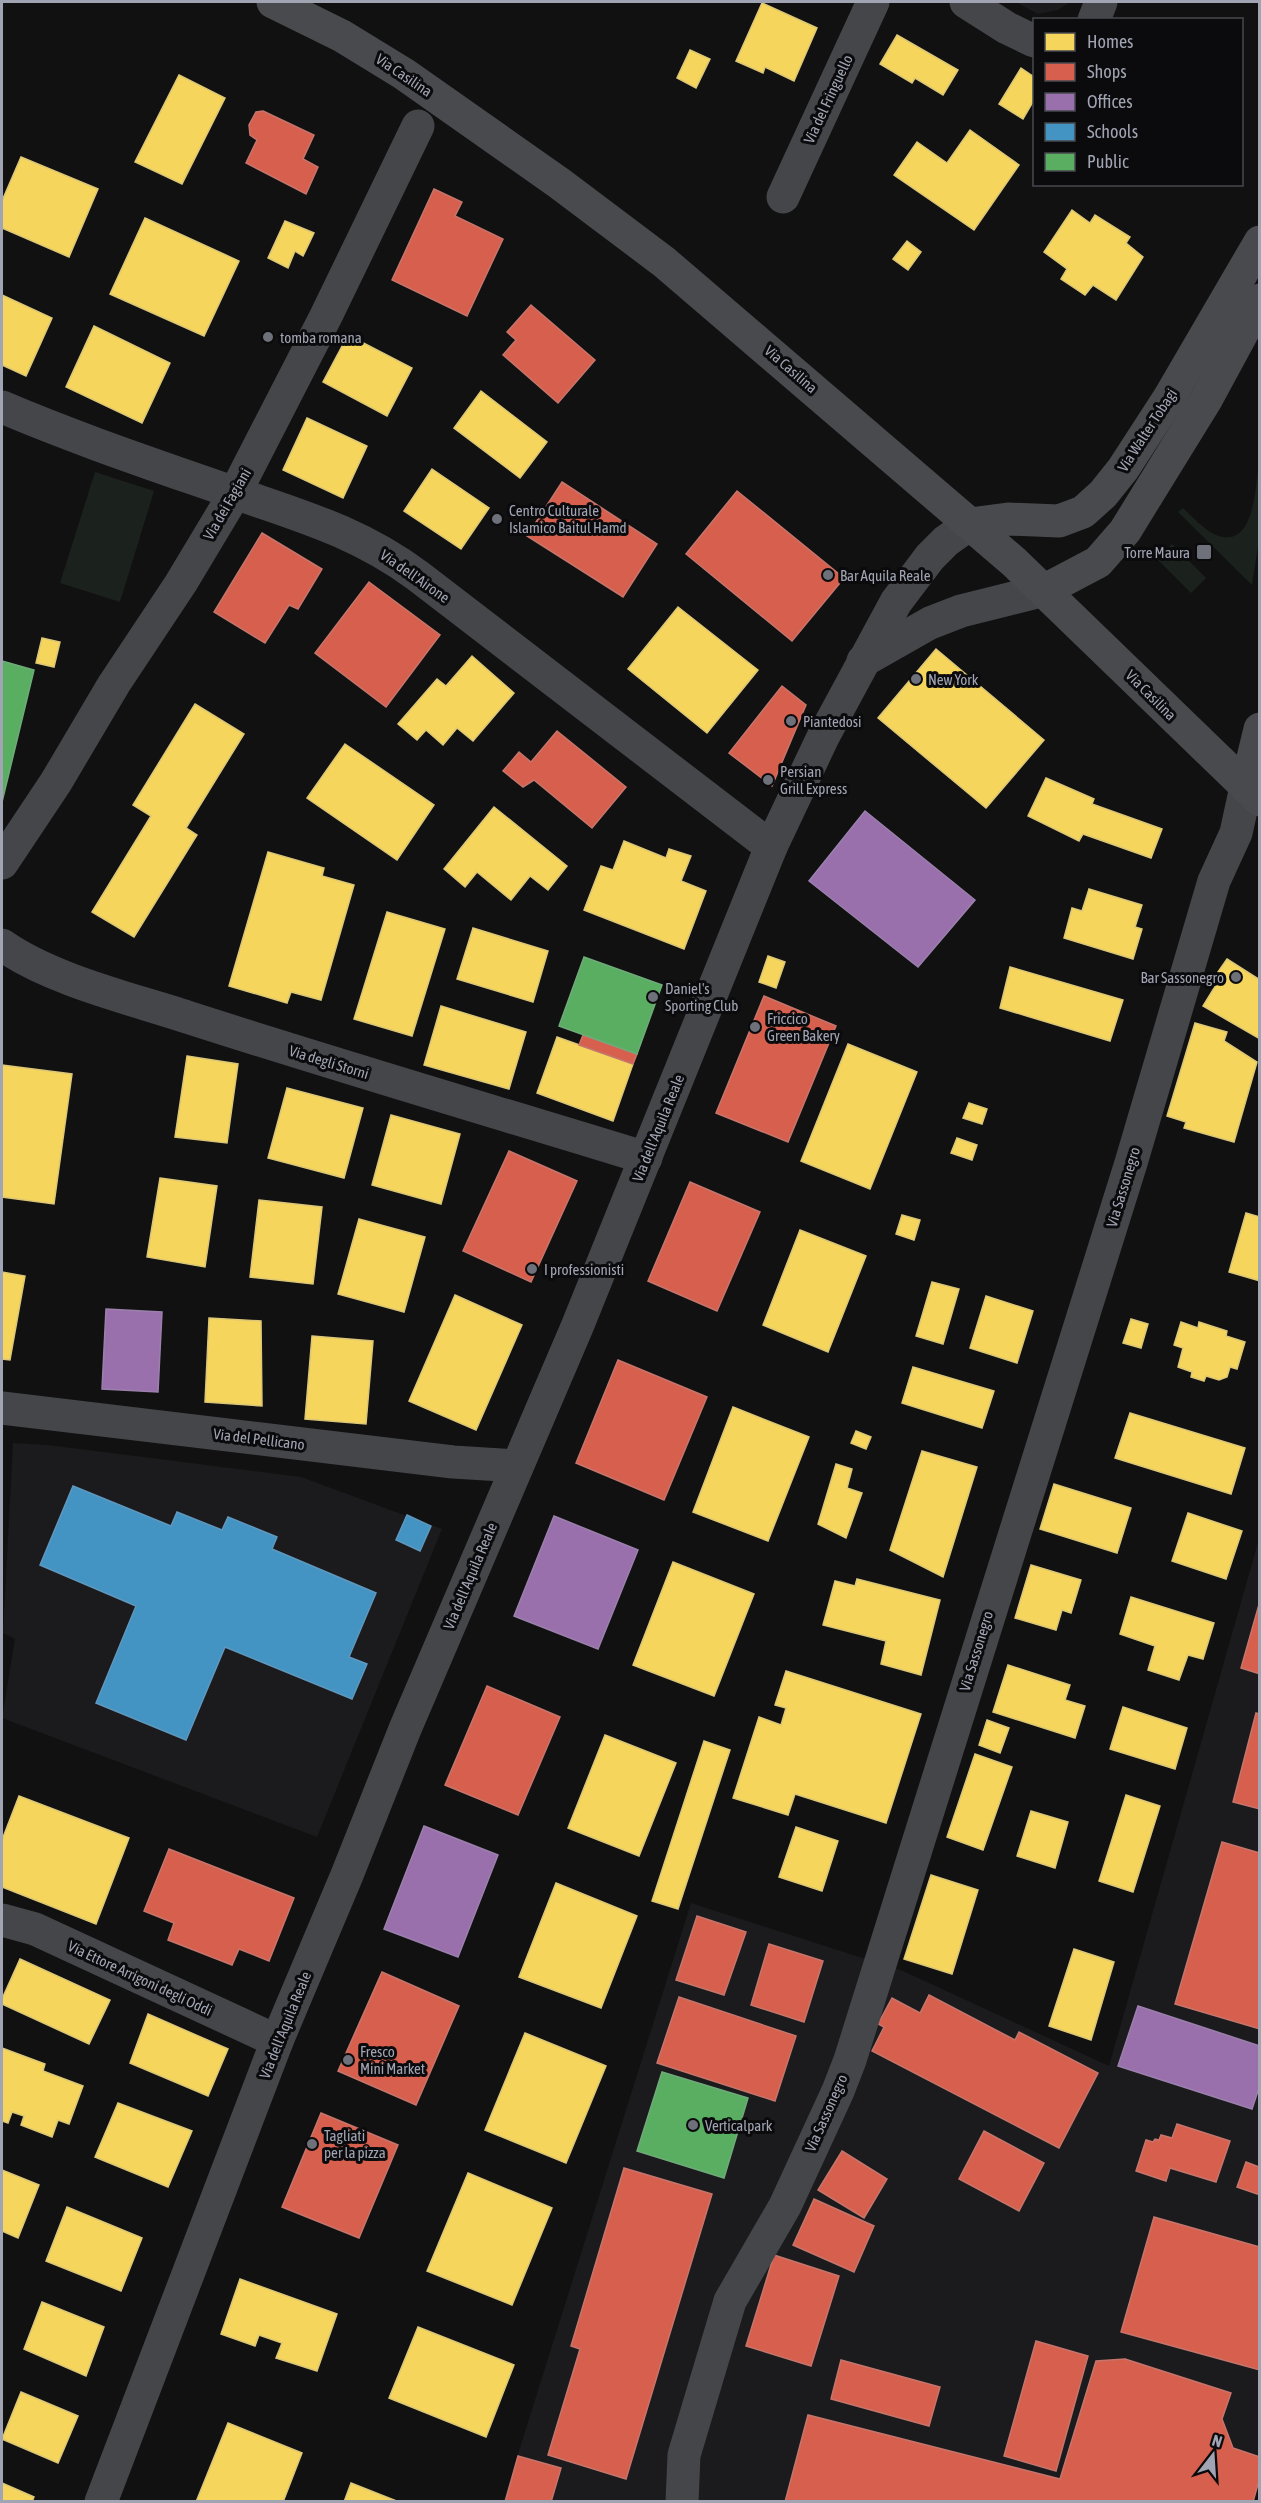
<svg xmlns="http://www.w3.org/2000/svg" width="1261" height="2503" font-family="'Asap Condensed',sans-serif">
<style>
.built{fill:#1b1b1d}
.green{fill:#1b211c}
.homes{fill:#f6d55c;stroke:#dcc776;stroke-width:1.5}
.shops{fill:#d6604d;stroke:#c6756c;stroke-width:1.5}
.offices{fill:#9970ab;stroke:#9b80ad;stroke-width:1.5}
.schools{fill:#4393c3;stroke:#5f98be;stroke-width:1.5}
.public{fill:#5aae61;stroke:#6fab7a;stroke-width:1.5}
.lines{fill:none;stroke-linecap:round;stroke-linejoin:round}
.street{stroke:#45464a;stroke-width:33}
.secondary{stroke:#494a4e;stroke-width:33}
.poi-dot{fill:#6f717a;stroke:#0b0b0d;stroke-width:2}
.labels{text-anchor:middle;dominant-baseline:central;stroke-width:6;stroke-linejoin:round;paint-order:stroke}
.street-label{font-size:15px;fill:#a1a5b3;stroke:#0b0b0d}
.poi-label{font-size:15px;fill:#a1a5b3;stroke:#0b0b0d;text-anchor:start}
</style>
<rect width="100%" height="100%" fill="#111"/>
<!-- built -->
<g class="built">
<path d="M1016 2H1070L1058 10 1038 14Z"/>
<path d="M13 1443 48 1445 301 1477 442 1529 317 1837 2 1718 15 1639 3 1633Z"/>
<path d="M1259 1539 1260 2462 1249 2501 503 2502 691 1903 903 1971 1109 2066Z"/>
</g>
<!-- green -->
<g class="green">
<path d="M1259 463V540L1252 585 1178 512 1183 508C1192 516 1204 530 1216 535 1255 550 1255 487 1259 463Z"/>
<path d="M95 472 154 491 120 602 60 583Z"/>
<path d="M1172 544 1206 578 1191 593 1157 559Z"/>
</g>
<!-- homes -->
<g class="homes">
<path d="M762 3 817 28 794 81 765 67 763 73 736 61Z"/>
<path d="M897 35 958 70 943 95 915 78 912 83 880 64Z"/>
<path d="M690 50 710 59 696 88 677 78Z"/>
<path d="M1021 68 1034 77V100L1023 119 999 104Z"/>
<path d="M179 75 225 98 182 184 135 162Z"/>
<path d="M970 130 1019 165 974 230 894 175 917 142 947 163Z"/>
<path d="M21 157 98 189 69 257 2 228V201Z"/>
<path d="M1072 210 1090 223 1095 215 1130 237 1126 243 1143 257 1116 300 1093 285 1085 295 1061 279 1067 269 1044 252Z"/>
<path d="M145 218 239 261 204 336 110 294Z"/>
<path d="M285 221 314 233 303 256 295 251 288 268 268 258Z"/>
<path d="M907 241 921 252 908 270 893 259Z"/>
<path d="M2 295 52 318 26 376 2 365Z"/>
<path d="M94 326 170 363 142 423 66 387Z"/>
<path d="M348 335 412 368 387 416 323 382Z"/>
<path d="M481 391 547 442 520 478 454 428Z"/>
<path d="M307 418 367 446 343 498 283 470Z"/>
<path d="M432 469 489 508 461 549 404 511Z"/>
<path d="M678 607 758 670 707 733 628 669Z"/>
<path d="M42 638 60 642 54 667 36 663Z"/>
<path d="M936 649 1044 740 986 808 878 718Z"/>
<path d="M472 656 514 693 473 741 457 728 443 745 426 730 417 740 398 724 437 679 446 686Z"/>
<path d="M195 704 244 734 186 828 197 835 134 937 92 912 151 816 133 805Z"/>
<path d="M345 744 434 805 397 860 307 798Z"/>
<path d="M1046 778 1094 799 1092 804 1162 829 1151 858 1083 834 1079 841 1028 816Z"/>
<path d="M494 807 567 866 548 890 530 876 511 900 477 872 465 887 444 869Z"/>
<path d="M624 841 666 858 669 849 691 856 681 881 706 891 684 949 584 910 601 866 613 870Z"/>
<path d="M268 852 324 868 322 876 354 885 321 1000 291 992 287 1003 229 986Z"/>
<path d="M1089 889 1142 905 1135 927 1142 929 1133 959 1064 938 1072 908 1082 911Z"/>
<path d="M387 912 445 929 412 1036 354 1019Z"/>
<path d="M473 928 548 951 533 1002 457 979Z"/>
<path d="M768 956 785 962 776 988 759 982Z"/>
<path d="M1227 959 1260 980V1039L1203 1006 1216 985 1211 982Z"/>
<path d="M1010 967 1123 1000 1110 1041 1000 1008Z"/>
<path d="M441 1006 526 1032 509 1089 424 1065Z"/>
<path d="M1195 1023 1227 1032 1224 1041 1257 1062 1234 1142 1184 1128 1186 1122 1167 1116Z"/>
<path d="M557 1037 633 1064 613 1121 537 1093Z"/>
<path d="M848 1044 917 1072 870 1189 801 1161Z"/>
<path d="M187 1056 238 1064 227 1143 175 1137Z"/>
<path d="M2 1065 72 1074 54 1204 2 1197Z"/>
<path d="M287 1088 363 1108 344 1178 268 1158Z"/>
<path d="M969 1103 987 1109 982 1124 963 1118Z"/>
<path d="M391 1115 460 1134 441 1204 372 1185Z"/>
<path d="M957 1138 977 1145 972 1160 951 1153Z"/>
<path d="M160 1178 217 1186 205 1267 147 1257Z"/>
<path d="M259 1200 322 1207 313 1284 250 1277Z"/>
<path d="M1246 1213 1260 1217V1281L1229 1272Z"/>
<path d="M902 1215 920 1220 914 1240 896 1234Z"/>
<path d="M359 1219 425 1237 404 1312 338 1294Z"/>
<path d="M800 1230 866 1256 828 1352 763 1325Z"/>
<path d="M2 1272 25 1276 10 1360 2 1359Z"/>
<path d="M932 1282 959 1289 943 1344 916 1336Z"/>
<path d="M455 1295 522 1325 476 1430 409 1401Z"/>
<path d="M986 1296 1033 1311 1017 1363 970 1348Z"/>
<path d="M209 1318 261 1321 262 1406 205 1402Z"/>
<path d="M1131 1319 1148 1324 1141 1348 1123 1343Z"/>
<path d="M1181 1322 1198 1328 1199 1322 1227 1331 1226 1336 1245 1342 1237 1369 1230 1367 1227 1377 1219 1380 1206 1376 1204 1381 1191 1377 1192 1372 1178 1367 1183 1348 1174 1345Z"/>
<path d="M312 1336 373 1341 366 1424 305 1419Z"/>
<path d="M913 1367 994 1391 982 1428 902 1403Z"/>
<path d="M733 1407 809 1437 768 1541 693 1512Z"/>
<path d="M1130 1413 1245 1448 1231 1494 1115 1458Z"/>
<path d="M856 1431 871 1437 866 1449 851 1443Z"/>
<path d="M922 1451 977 1467 943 1577 890 1550Z"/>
<path d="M836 1464 852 1469 847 1488 862 1493 846 1538 818 1524Z"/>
<path d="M1054 1484 1131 1508 1117 1553 1040 1529Z"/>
<path d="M1188 1513 1242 1531 1226 1579 1172 1561Z"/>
<path d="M673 1562 754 1594 714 1696 633 1665Z"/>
<path d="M1031 1565 1081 1580 1071 1613 1062 1610 1056 1630 1015 1618Z"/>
<path d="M857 1579 940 1600 921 1675 881 1664 886 1641 823 1625 835 1581 855 1586Z"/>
<path d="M1131 1597 1214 1623 1203 1659 1188 1655 1179 1680 1148 1670 1155 1646 1120 1634Z"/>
<path d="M1008 1665 1070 1685 1065 1700 1085 1706 1075 1738 993 1712Z"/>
<path d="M786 1671 921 1714 886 1823 795 1794 788 1815 733 1798 759 1717 781 1725 786 1708 775 1705Z"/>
<path d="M1123 1707 1187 1728 1175 1769 1110 1749Z"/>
<path d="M987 1720 1009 1728 1000 1753 979 1745Z"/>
<path d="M605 1735 676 1763 639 1856 568 1828Z"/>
<path d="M704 1741 730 1750 678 1909 652 1901Z"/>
<path d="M975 1754 1012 1767 983 1850 947 1837Z"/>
<path d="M1126 1795 1160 1806 1133 1892 1099 1881Z"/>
<path d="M19 1796 129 1838 96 1924 2 1887V1840Z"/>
<path d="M1031 1811 1068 1822 1055 1868 1017 1856Z"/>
<path d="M796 1827 838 1841 822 1891 779 1877Z"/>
<path d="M931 1875 978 1890 952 1974 904 1959Z"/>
<path d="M556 1883 637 1916 601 2008 519 1977Z"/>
<path d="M1074 1949 1114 1962 1091 2040 1049 2026Z"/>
<path d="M20 1959 110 2000 89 2044 2 2004V1999Z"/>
<path d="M148 2014 228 2049 208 2096 130 2063Z"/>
<path d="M525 2033 606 2066 566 2163 485 2130Z"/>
<path d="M2 2048 45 2064 43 2071 83 2086 69 2124 58 2120 52 2137 21 2125 24 2116 12 2112 8 2123 2 2121Z"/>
<path d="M118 2103 192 2131 168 2187 95 2157Z"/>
<path d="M2 2170 39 2185 18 2238 2 2231Z"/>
<path d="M468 2173 552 2208 512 2305 427 2271Z"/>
<path d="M67 2207 142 2238 121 2291 46 2261Z"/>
<path d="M240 2279 337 2314 317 2371 276 2358 282 2343 259 2335 255 2346 221 2334Z"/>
<path d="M42 2302 104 2327 86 2376 24 2349Z"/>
<path d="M418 2327 514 2365 486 2437 389 2398Z"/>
<path d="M21 2392 78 2416 58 2463 2 2439Z"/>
<path d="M228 2423 302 2453 283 2502H196Z"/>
<path d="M2 2483 34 2497 32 2502H2Z"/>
<path d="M351 2483 399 2502H344Z"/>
</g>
<!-- shops -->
<g class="shops">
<path d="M263 111 314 135 303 159 318 167 306 194 246 163 257 140 250 135 249 125 256 112Z"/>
<path d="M434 189 462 202 455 216 503 239 467 316 392 280Z"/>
<path d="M531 305 595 360 558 403 503 355 516 340 507 332Z"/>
<path d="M562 482 657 544 623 597 527 536Z"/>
<path d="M737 491 844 578 792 641 686 554Z"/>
<path d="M262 533 322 569 298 609 289 605 265 643 214 612Z"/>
<path d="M369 582 440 635 386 707 315 653Z"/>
<path d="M782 686 806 705 772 786 729 753Z"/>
<path d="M557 731 626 787 592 828 534 780 523 787 503 771 519 752 531 762Z"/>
<path d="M764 996 836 1026 788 1142 716 1113Z"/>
<path d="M583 1035 637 1054 633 1064 579 1045Z"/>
<path d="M509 1151 577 1181 531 1282 463 1251Z"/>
<path d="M690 1182 760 1212 717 1311 648 1281Z"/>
<path d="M618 1360 707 1397 664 1500 576 1463Z"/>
<path d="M1260 1601V1674L1241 1668Z"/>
<path d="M487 1686 560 1717 518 1815 445 1785Z"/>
<path d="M1256 1713 1260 1714V1809L1233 1802Z"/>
<path d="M1222 1842 1260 1853V2029L1175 2004Z"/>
<path d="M169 1849 294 1898 269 1961 239 1949 232 1965 168 1940 174 1923 144 1911Z"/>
<path d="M697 1916 746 1932 724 1995 676 1980Z"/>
<path d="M769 1944 823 1961 804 2022 751 2005Z"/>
<path d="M382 1972 459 2006 416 2105 338 2071Z"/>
<path d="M929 1995 1015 2040 1019 2032 1098 2073 1059 2148 872 2051 884 2027 878 2024 892 1998 920 2013Z"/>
<path d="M679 1997 796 2036 775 2101 657 2063Z"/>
<path d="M321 2113 398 2145 359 2238 282 2207Z"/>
<path d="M1177 2124 1230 2141 1216 2182 1170 2168 1166 2181 1136 2171 1146 2140 1153 2142 1155 2139 1159 2140 1161 2135 1172 2138Z"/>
<path d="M984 2131 1044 2163 1019 2211 959 2179Z"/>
<path d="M842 2151 887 2179 864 2218 818 2190Z"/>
<path d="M1246 2162 1259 2167 1260 2165V2195L1237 2187Z"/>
<path d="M624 2168 712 2194 626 2479 548 2455 580 2349 571 2346Z"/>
<path d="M814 2199 874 2226 854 2272 793 2245Z"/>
<path d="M1154 2217 1260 2247V2370L1121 2332Z"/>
<path d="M774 2255 839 2276 811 2366 746 2346Z"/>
<path d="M1036 2341 1088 2356 1056 2471 1004 2456Z"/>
<path d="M1125 2359 1231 2393 1222 2419 1233 2448 1260 2457V2477L1253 2502H785L808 2415 1060 2479 1096 2361Z"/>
<path d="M841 2360 940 2387 929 2426 831 2399Z"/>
<path d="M518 2456 561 2468 551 2502H505Z"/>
</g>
<!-- offices -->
<g class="offices">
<path d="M865 811 975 900 918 967 809 881Z"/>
<path d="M106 1309 162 1312 158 1392 102 1389Z"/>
<path d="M554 1516 638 1550 598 1649 514 1616Z"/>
<path d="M424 1826 498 1855 458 1957 384 1929Z"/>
<path d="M1138 2006 1260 2046V2085L1252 2109 1118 2066Z"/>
</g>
<!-- schools -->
<g class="schools">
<path d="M73 1486 171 1526 177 1512 222 1530 228 1517 277 1537 272 1549 376 1593 349 1657 367 1664 352 1699 225 1647 186 1740 96 1703 136 1606 40 1565Z"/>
<path d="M407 1515 431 1526 420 1551 396 1540Z"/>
</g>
<!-- public -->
<g class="public">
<path d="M2 661 34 670 2 802Z"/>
<path d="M584 957 662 985 637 1054 559 1026Z"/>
<path d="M662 2072 748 2098 724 2178 637 2151Z"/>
</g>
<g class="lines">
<!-- street -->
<g class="street">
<path d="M966 2 1007 28 1034 41"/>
<path d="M1094 20 1101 2"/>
<path d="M783 197 873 2"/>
<path d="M2 407C77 439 155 465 232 492 301 516 359 532 418 576L771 847"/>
<path d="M863 661 930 623 961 611 1045 590"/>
<path d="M2 863 56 782 114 684 181 583 235 493 326 316 418 126"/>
<path d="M2 945C52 980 129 998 187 1017 339 1066 493 1111 646 1158"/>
<path d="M2 1408 453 1462 517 1466"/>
<path d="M2 1920 35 1929 277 2041"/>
<path d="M101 2502 277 2041 347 1875 405 1729 577 1327 771 847 823 737 896 602 930 557 946 541 970 524"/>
<path d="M682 2502 684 2455 730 2301 785 2206 838 2091 850 2060 1131 1163 1214 881 1236 833 1246 787"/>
</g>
<!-- secondary -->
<g class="secondary">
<path d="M273 2 342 36 404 74 559 183 664 262 1014 562 1260 800"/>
<path d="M970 524 1008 519 1059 521 1083 512 1103 494 1123 469 1169 398 1260 242"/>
<path d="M1045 590 1098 562 1125 531 1207 398 1260 300"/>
<path d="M1246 787 1260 729"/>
</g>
</g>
<!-- markers -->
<g class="poi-dot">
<circle cx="268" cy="337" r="6"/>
<circle cx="497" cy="519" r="6"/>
<rect x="1196" y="544" width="16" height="16" rx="3"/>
<circle cx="828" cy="575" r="6"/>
<circle cx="916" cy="679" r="6"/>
<circle cx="791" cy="721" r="6"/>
<circle cx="768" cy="780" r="6"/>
<circle cx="1236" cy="977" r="6"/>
<circle cx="653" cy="997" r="6"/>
<circle cx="755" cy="1027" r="6"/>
<circle cx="532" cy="1269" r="6"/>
<circle cx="348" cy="2060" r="6"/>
<circle cx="693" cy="2125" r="6"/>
<circle cx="312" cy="2144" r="6"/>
</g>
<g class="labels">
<!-- street labels -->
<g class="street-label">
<text transform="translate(404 75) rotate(34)">Via Casilina</text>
<text transform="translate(828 99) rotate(-65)">Via del Fringuello</text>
<text transform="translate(791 369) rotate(41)">Via Casilina</text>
<text transform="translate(1147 430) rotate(-57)">Via Walter Tobagi</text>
<text transform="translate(227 504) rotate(-60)">Via dei Fagiani</text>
<text transform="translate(415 576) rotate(35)">Via dell'Airone</text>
<text transform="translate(1151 695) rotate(45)">Via Casilina</text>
<text transform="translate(329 1062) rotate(17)">Via degli Storni</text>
<text transform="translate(658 1128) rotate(-68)">Via dell'Aquila Reale</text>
<text transform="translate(1123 1187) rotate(-73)">Via Sassonegro</text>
<text transform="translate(259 1439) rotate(7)">Via del Pellicano</text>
<text transform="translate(470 1576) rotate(-67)">Via dell'Aquila Reale</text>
<text transform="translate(976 1651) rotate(-73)">Via Sassonegro</text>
<text transform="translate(140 1978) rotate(25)">Via Ettore Arrigoni degli Oddi</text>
<text transform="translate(285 2025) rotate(-68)">Via dell'Aquila Reale</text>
<text transform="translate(826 2113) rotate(-66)">Via Sassonegro</text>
</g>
<!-- poi labels -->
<g class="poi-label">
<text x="280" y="337">tomba romana</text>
<text x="509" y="510">Centro Culturale<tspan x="509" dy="17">Islamico Baitul Hamd</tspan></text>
<text x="1190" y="552" text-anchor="end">Torre Maura</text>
<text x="840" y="575">Bar Aquila Reale</text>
<text x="928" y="679">New York</text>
<text x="803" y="721">Piantedosi</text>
<text x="780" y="771">Persian<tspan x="780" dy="17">Grill Express</tspan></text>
<text x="1224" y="977" text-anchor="end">Bar Sassonegro</text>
<text x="665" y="988">Daniel's<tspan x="665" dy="17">Sporting Club</tspan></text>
<text x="767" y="1018">Friccico<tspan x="767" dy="17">Green Bakery</tspan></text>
<text x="544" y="1269">I professionisti</text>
<text x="360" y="2051">Fresco<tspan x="360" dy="17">Mini Market</tspan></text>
<text x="705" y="2125">Verticalpark</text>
<text x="324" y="2135">Tagliati<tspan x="324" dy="17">per la pizza</tspan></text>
</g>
</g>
<!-- border -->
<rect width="1261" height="2503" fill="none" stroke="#a1a5b3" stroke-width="6"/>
<!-- legend -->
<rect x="1033" y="18" width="210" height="168" fill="#0b0b0d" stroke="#47494f" stroke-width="1.5"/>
<rect x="1045" y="33" width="30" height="18" fill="#f6d55c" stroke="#47494f" stroke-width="1.5"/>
<text x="1087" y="48" font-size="18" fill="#a1a5b3">Homes</text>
<rect x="1045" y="63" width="30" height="18" fill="#d6604d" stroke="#47494f" stroke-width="1.5"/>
<text x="1087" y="78" font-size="18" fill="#a1a5b3">Shops</text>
<rect x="1045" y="93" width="30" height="18" fill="#9970ab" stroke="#47494f" stroke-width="1.5"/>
<text x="1087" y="108" font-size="18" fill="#a1a5b3">Offices</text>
<rect x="1045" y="123" width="30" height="18" fill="#4393c3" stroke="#47494f" stroke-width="1.5"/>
<text x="1087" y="138" font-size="18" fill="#a1a5b3">Schools</text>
<rect x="1045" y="153" width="30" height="18" fill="#5aae61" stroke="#47494f" stroke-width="1.5"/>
<text x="1087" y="168" font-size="18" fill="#a1a5b3">Public</text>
<!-- north arrow -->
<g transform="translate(1213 2455) rotate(17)" stroke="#0b0b0d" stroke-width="4.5" paint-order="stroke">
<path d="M0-4.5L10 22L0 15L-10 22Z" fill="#a1a5b3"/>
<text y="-9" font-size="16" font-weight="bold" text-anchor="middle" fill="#a1a5b3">N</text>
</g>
</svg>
